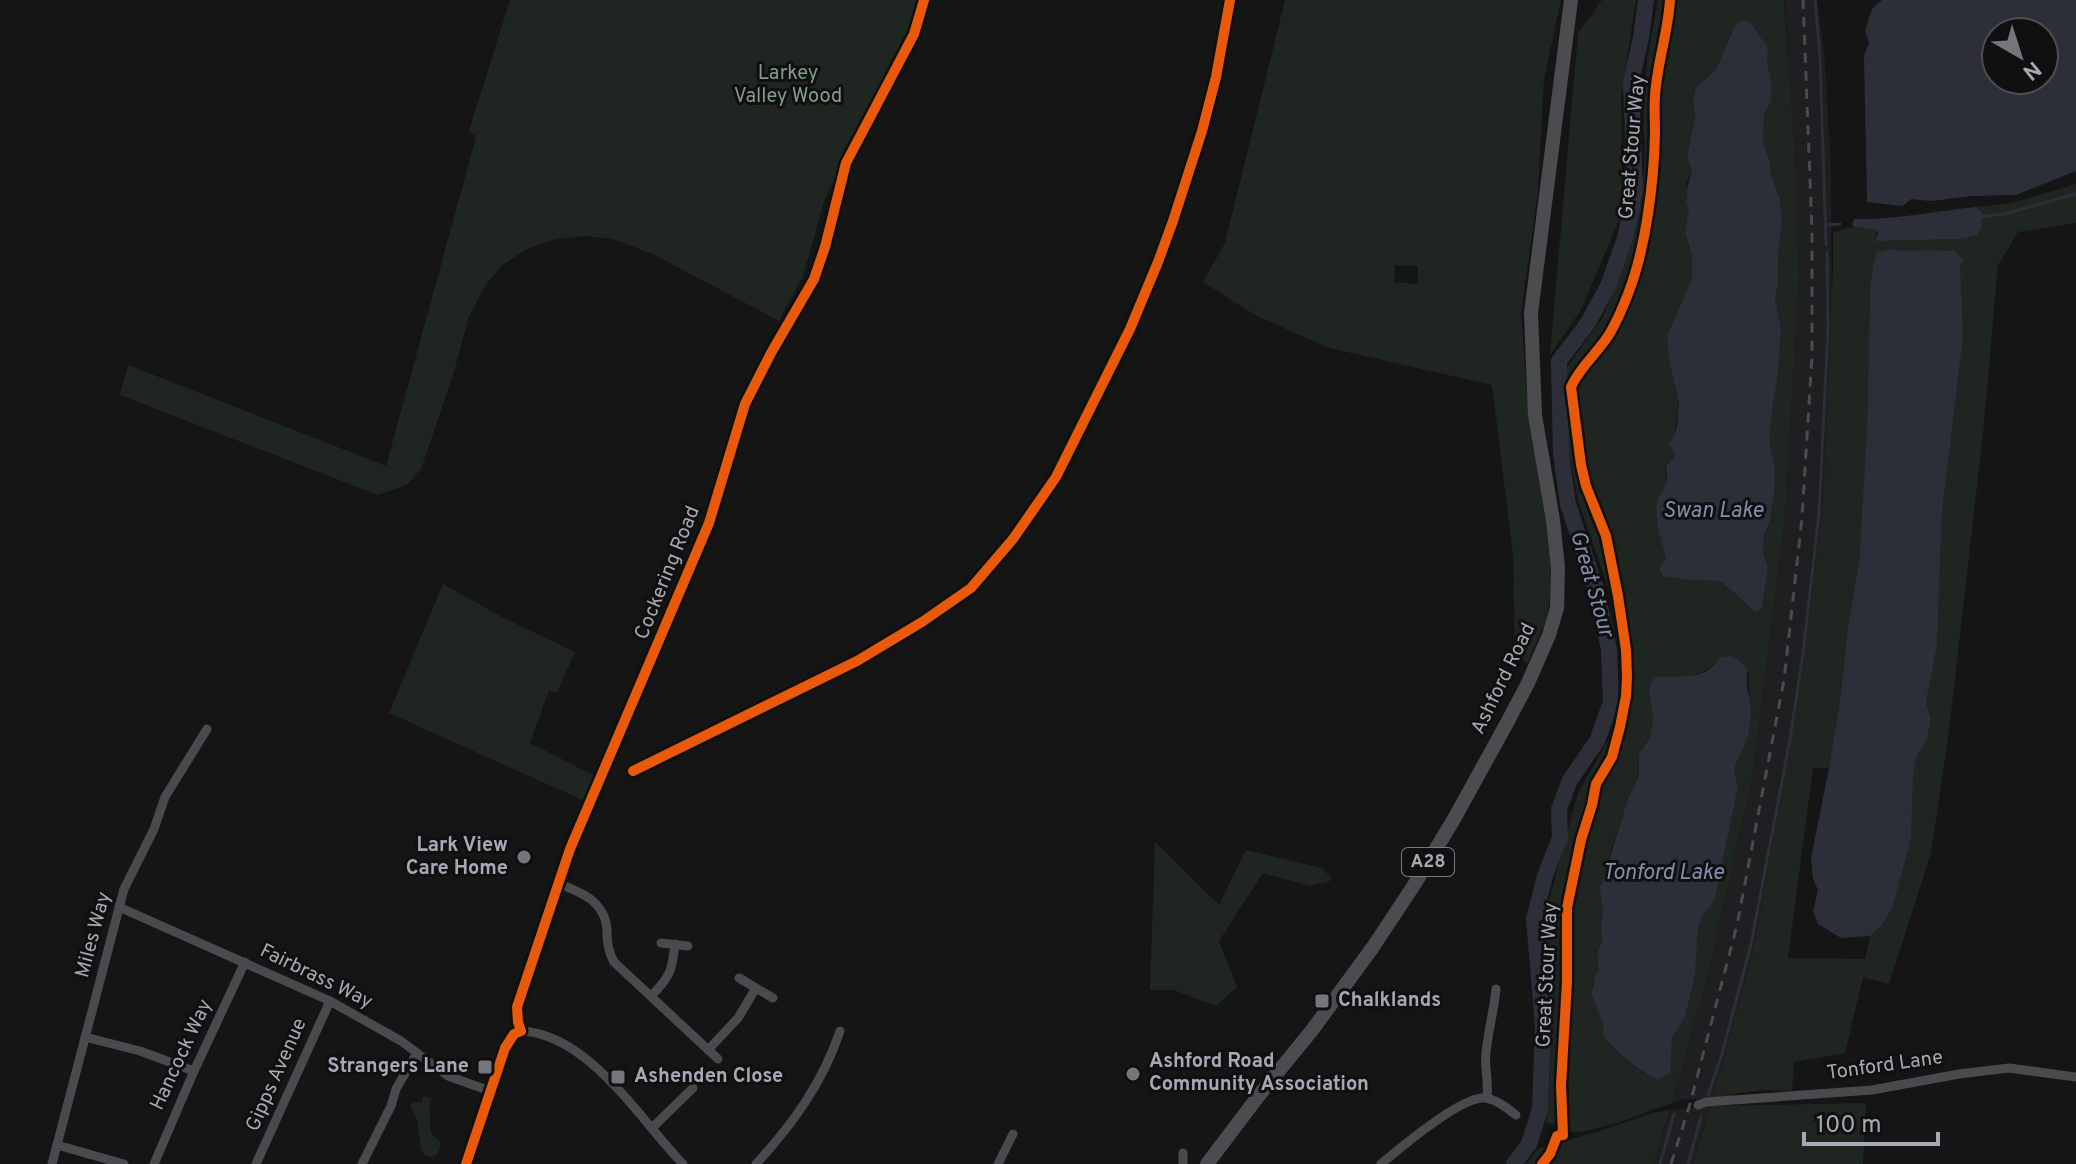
<svg xmlns="http://www.w3.org/2000/svg" width="2076" height="1164" font-family="Overpass,sans-serif">
<style>
.built{fill:#1f1f21}
.green{fill:#1f2622;fill-rule:evenodd}
.water{fill:#2c2f38;fill-rule:evenodd}
.lines{fill:none;stroke-linecap:round;stroke-linejoin:round}
.stream{stroke:#2c2f38;stroke-width:3}
.river{stroke:#2c2f38;stroke-width:16}
.minor{stroke:#4a4a4e;stroke-width:9}
.trunk{stroke:#4c4c50;stroke-width:14}
.rail{stroke:#4b4b4f;stroke-width:3;stroke-dasharray:10 8;stroke-linecap:butt}
.cycleway-casing{stroke:#101011;stroke-width:15}
.cycleway{stroke:#e8590c;stroke-width:10}
.poi-dot{fill:#75757d;stroke:#101011;stroke-width:3}
.labels{text-anchor:middle;dominant-baseline:central;stroke-width:6;stroke-linejoin:round;paint-order:stroke}
.shield{fill:#101011;stroke:#7a7a84;stroke-width:2}
.shield-label{font-size:18px;font-weight:bold;fill:#a8a8b5}
.park-label{font-size:20px;fill:#809f8a;stroke:#101011}
.street-label{font-size:20px;fill:#a8a8b5;stroke:#101011}
.poi-label{font-size:20px;font-weight:bold;fill:#a8a8b5;stroke:#101011;text-anchor:start}
.water-label{font-size:22px;font-style:italic;fill:#818eae;stroke:#101011}
</style>
<rect width="100%" height="100%" fill="#151516"/>
<!-- built -->
<g class="built">
<path d="M1785 0H1817L1825 61 1831 169 1832 330 1823 511 1818 568 1792 740 1752 957 1725 1057 1740 1064 1733 1097 1685 1099 1672 1103 1707 979 1752 778 1785 516 1799 278Z"/>
<path d="M1711 1106 1693 1164H1653L1670 1110Z"/>
</g>
<!-- green -->
<g class="green">
<path d="M510 0H921L911 34 825 198 803 276 779 321 655 255 613 239 587 236 555 239 525 250 501 266 486 285 469 316 454 372 421 469 407 485 378 495 120 395 128 365 386 466 476 137 469 131Z"/>
<path d="M1285 0H1561L1544 79 1538 191 1521 313 1529 418 1550 537 1551 595 1546 620 1527 664 1515 653 1513 555 1492 385 1329 348 1255 315 1203 282 1225 243ZM1395 265 1418 266 1417 284 1394 282Z"/>
<path d="M1602 0H1636L1621 97 1622 213 1581 310 1550 355 1578 33Z"/>
<path d="M1658 0H1784L1794 148 1799 278 1785 516 1752 778 1707 979 1672 1103C1635 1115 1595 1136 1555 1132L1559 1124 1546 1123 1549 1096 1550 1056 1546 1032 1543 923 1578 793 1610 737 1620 697V670L1613 602 1578 500 1568 448 1563 373 1603 317 1633 240 1644 174 1645 146 1643 126 1647 61ZM1751 23 1768 48 1767 63 1771 79V101L1764 115 1763 143 1770 162 1771 175 1780 199 1782 218 1778 257V285L1775 297 1781 329 1778 375 1773 403 1769 442 1775 468 1774 494 1770 520 1764 536 1763 551 1768 569 1762 609 1745 603 1720 581 1686 580 1663 576 1659 569 1666 559 1661 532 1656 518V507L1667 479 1665 470 1667 464 1675 457 1674 436 1679 402 1669 361 1667 335 1692 279V255L1685 230 1689 208V193L1686 182 1692 171 1687 156 1695 118 1693 99 1696 87 1715 71 1734 28ZM1716 663 1749 674C1747 688 1751 694 1751 706 1751 716 1749 729 1747 739 1742 761 1729 763 1738 787L1716 895 1710 908 1704 913 1698 927 1695 975 1685 1017 1672 1038 1670 1054 1657 1080C1636 1069 1614 1054 1602 1033L1604 1026 1591 993 1599 970 1597 955 1604 938 1601 929 1607 863 1628 798 1639 776 1638 770 1642 748 1650 737 1653 720 1649 690 1653 677C1681 673 1691 683 1716 663Z"/>
<path d="M2076 184V223L2018 232 1998 265 1983 434 1949 731 1931 853 1889 984 1863 977 1845 1053 1794 1062 1792 1091 1762 1090 1713 1097 1752 957 1796 711 1823 511 1833 271V232L1854 227 1877 230 1875 241 1959 239 1981 211 1977 207 2012 203ZM1962 260 1960 265V298L1963 337 1942 513 1937 646 1926 702 1931 720 1927 739 1916 758 1881 926 1870 936 1865 959 1788 958 1813 768H1829L1840 700 1848 626 1859 563 1867 428 1870 290Z"/>
<path d="M443 584 504 618 575 652 557 693 549 690 530 743 597 777 587 802 389 713Z"/>
<path d="M1155 842 1219 905 1246 850 1322 868 1333 880 1310 886 1263 873 1219 941 1237 987 1216 1006 1174 990H1150Z"/>
<path d="M423 1096 431 1099C427 1110 429 1101 430 1112 431 1128 426 1131 441 1142L438 1154 431 1157 425 1156 421 1149 417 1120 410 1105 414 1102H422Z"/>
<path d="M1866 1103 1863 1164H1693L1711 1106Z"/>
<path d="M1670 1110 1653 1164H1526L1538 1149 1613 1127 1652 1113Z"/>
</g>
<!-- water -->
<g class="water">
<path d="M1882 0H2076V171L2016 195 1973 196 1931 201 1911 199 1903 206 1867 202 1864 56 1869 43 1865 30 1872 9ZM1996 32H2044V80H1996Z"/>
<path d="M1743 20 1751 23 1768 48 1767 63 1771 79V101L1764 115 1763 143 1770 162 1771 175 1780 199 1782 218 1778 257V285L1775 297 1781 329 1778 375 1773 403 1769 442 1775 468 1774 494 1770 520 1764 536 1763 551 1768 568 1762 609 1756 612 1720 581 1686 580 1663 576 1659 569 1666 559C1663 544 1653 516 1657 503 1659 495 1665 486 1667 479 1668 465 1661 469 1675 457L1674 451 1669 443 1674 436 1677 426 1679 402 1669 361 1667 335 1692 279V255L1685 231 1689 208 1686 204C1688 191 1687 183 1692 171L1687 156 1695 118 1693 99 1696 87 1715 71 1734 28 1738 22Z"/>
<path d="M1976 207 1982 212 1981 227 1978 235 1959 239 1875 241 1878 234 1877 230 1854 227 1852 224 1854 219C1895 220 1936 211 1976 207Z"/>
<path d="M1885 250 1955 251 1963 260 1960 267 1963 337 1942 513 1937 646 1926 702 1931 720 1927 739 1916 758 1913 774 1911 839 1892 908 1881 926 1870 936 1841 938 1818 924 1813 911 1818 890 1813 878 1811 858 1829 768 1840 700 1848 626 1859 563 1867 428 1870 290 1874 261 1877 253Z"/>
<path d="M1732 656C1751 668 1746 669 1747 688 1747 691 1750 697 1750 700 1752 711 1750 728 1747 739 1741 761 1729 763 1738 786L1716 895 1710 908 1704 913 1698 927 1695 975 1685 1017 1672 1038 1670 1073 1657 1080C1636 1068 1615 1054 1602 1033L1604 1026 1591 993 1594 985 1595 975 1599 970 1597 955 1603 938 1601 929 1603 906 1600 890 1628 798 1639 776V754L1650 737 1653 720 1649 690 1653 677C1677 674 1706 683 1720 657Z"/>
</g>
<g class="lines">
<!-- stream -->
<g class="stream">
<path d="M1815 0 1820 57 1826 245"/>
<path d="M1979 217 2004 214 2076 194"/>
<path d="M1827 225 1840 224"/>
<path d="M1708 1095 1722 1054 1751 944 1790 739 1803 653 1819 514 1828 329 1827 252"/>
<path d="M1660 1164 1674 1114"/>
<path d="M1688 1164 1701 1117"/>
</g>
<!-- river -->
<path class="river" d="M1514 1164 1529 1144 1540 1109 1543 1026 1534 919 1545 876 1560 837 1559 809 1570 780 1597 741 1611 702 1609 650 1597 592 1568 504 1561 454 1559 361 1588 323 1609 284 1625 238 1635 190 1631 82 1641 38 1646 0"/>
<!-- minor -->
<g class="minor">
<path d="M633 771 857 661 922 622 971 588 1013 539 1056 477 1130 329 1158 262 1173 221 1202 131 1216 77 1230 0"/>
<path d="M557 883C581 892 605 901 607 930 607 942 608 951 614 962L718 1059"/>
<path d="M119 907 330 1001 401 1041 448 1076 490 1091"/>
<path d="M661 943 688 946"/>
<path d="M739 978 773 998"/>
<path d="M651 996C670 977 672 971 675 944"/>
<path d="M521 1031 518 1022 517 1007 570 849 709 523 745 404 771 353 814 279 825 247 846 163 914 34 924 0"/>
<path d="M521 1031C589 1034 640 1120 683 1164"/>
<path d="M85 1037 140 1051 194 1071"/>
<path d="M708 1050 738 1018 756 988"/>
<path d="M1487 1097C1489 1082 1484 1067 1486 1053 1488 1031 1494 1011 1496 989"/>
<path d="M1698 1105 1706 1102 1872 1090 1959 1074 2009 1068 2076 1077"/>
<path d="M652 1128 693 1088"/>
<path d="M57 1145 124 1164"/>
<path d="M1183 1153V1164"/>
<path d="M52 1164 124 889 154 829 165 797 207 729"/>
<path d="M154 1164 194 1071 245 962"/>
<path d="M256 1164 330 1001"/>
<path d="M362 1164 391 1106 396 1089 417 1053"/>
<path d="M466 1164 505 1048 514 1034 521 1031"/>
<path d="M756 1164C793 1124 823 1082 840 1031"/>
<path d="M998 1164 1013 1134"/>
<path d="M1381 1164C1400 1148 1459 1098 1483 1098 1495 1098 1507 1108 1516 1115"/>
</g>
<!-- trunk -->
<path class="trunk" d="M1207 1164 1260 1094 1313 1029 1373 947 1414 885 1454 819 1508 721 1528 683 1549 635 1557 608 1558 568 1553 520 1535 415 1531 313 1571 0"/>
<!-- rail -->
<path class="rail" d="M1671 1164 1690 1104 1737 925 1784 680 1802 518 1812 355V231L1803 0"/>
<!-- cycleway casing -->
<g class="cycleway-casing">
<g id="cycleway">
<path d="M633 771 857 661 922 622 971 588 1013 539 1056 477 1130 329 1158 262 1173 221 1202 131 1216 77 1230 0"/>
<path d="M466 1164 505 1048 514 1034 521 1031 518 1022 517 1007 570 849 709 523 745 404 771 353 814 279 825 247 846 163 914 34 924 0"/>
<path d="M1542 1164 1550 1154 1557 1136 1563 1135 1561 1085 1567 982V908L1581 840 1592 805 1596 784 1612 757 1620 727 1626 696 1627 677 1626 650 1618 596 1606 536 1586 486 1581 465 1571 387C1580 366 1599 352 1610 333 1617 321 1623 307 1628 294 1646 248 1654 182 1655 133 1655 120 1654 108 1655 96 1657 63 1668 33 1670 0"/>
</g>
</g>
<!-- cycleway -->
<use href="#cycleway" class="cycleway"/>
</g>
<!-- markers -->
<g class="poi-dot">
<circle cx="524" cy="857" r="8"/>
<rect x="1314" y="993" width="16" height="16" rx="4"/>
<rect x="477" y="1059" width="16" height="16" rx="4"/>
<circle cx="1133" cy="1074" r="8"/>
<rect x="610" y="1069" width="16" height="16" rx="4"/>
</g>
<g class="labels">
<!-- shield labels -->
<rect class="shield" x="1402" y="848" width="52" height="28" rx="6"/>
<g class="shield-label">
<text x="1428" y="862">A28</text>
</g>
<!-- park labels -->
<g class="park-label">
<text x="788" y="74">Larkey<tspan x="788" dy="23">Valley Wood</tspan></text>
</g>
<!-- street labels -->
<g class="street-label">
<text transform="translate(1633 147) rotate(-85)">Great Stour Way</text>
<text transform="translate(668 573) rotate(-68)">Cockering Road</text>
<text transform="translate(1504 679) rotate(-64)">Ashford Road</text>
<text transform="translate(94 935) rotate(-75)">Miles Way</text>
<text transform="translate(1548 975) rotate(-87)">Great Stour Way</text>
<text transform="translate(316 977) rotate(26)">Fairbrass Way</text>
<text transform="translate(182 1055) rotate(-65)">Hancock Way</text>
<text transform="translate(1885 1066) rotate(-8)">Tonford Lane</text>
<text transform="translate(277 1075) rotate(-66)">Gipps Avenue</text>
</g>
<!-- poi labels -->
<g class="poi-label">
<text x="508" y="846" text-anchor="end">Lark View<tspan x="508" dy="23">Care Home</tspan></text>
<text x="1338" y="1001">Chalklands</text>
<text x="1149" y="1062">Ashford Road<tspan x="1149" dy="23">Community Association</tspan></text>
<text x="469" y="1067" text-anchor="end">Strangers Lane</text>
<text x="634" y="1077">Ashenden Close</text>
</g>
<!-- water labels -->
<g class="water-label">
<text x="1713" y="511">Swan Lake</text>
<text transform="translate(1591 584) rotate(74)">Great Stour</text>
<text x="1663" y="873">Tonford Lake</text>
</g>
</g>
<!-- north arrow -->
<g transform="translate(2020 56) rotate(141)"><circle r="38" fill="#101011" stroke="#4d4d53" stroke-width="2"/>
<path d="M0-6L14 30L0 20L-14 30Z" fill="#75757d"/>
<text y="-12" font-size="22" font-weight="bold" text-anchor="middle" fill="#a8a8b5">N</text>
</g>
<!-- scale -->
<path d="M1804 1132v12h134v-12" fill="none" stroke="#a8a8b5" stroke-width="4"/>
<text x="1816" y="1132" font-size="24" fill="#a8a8b5" stroke="#101011" stroke-width="6" paint-order="stroke">100 m</text>
</svg>
